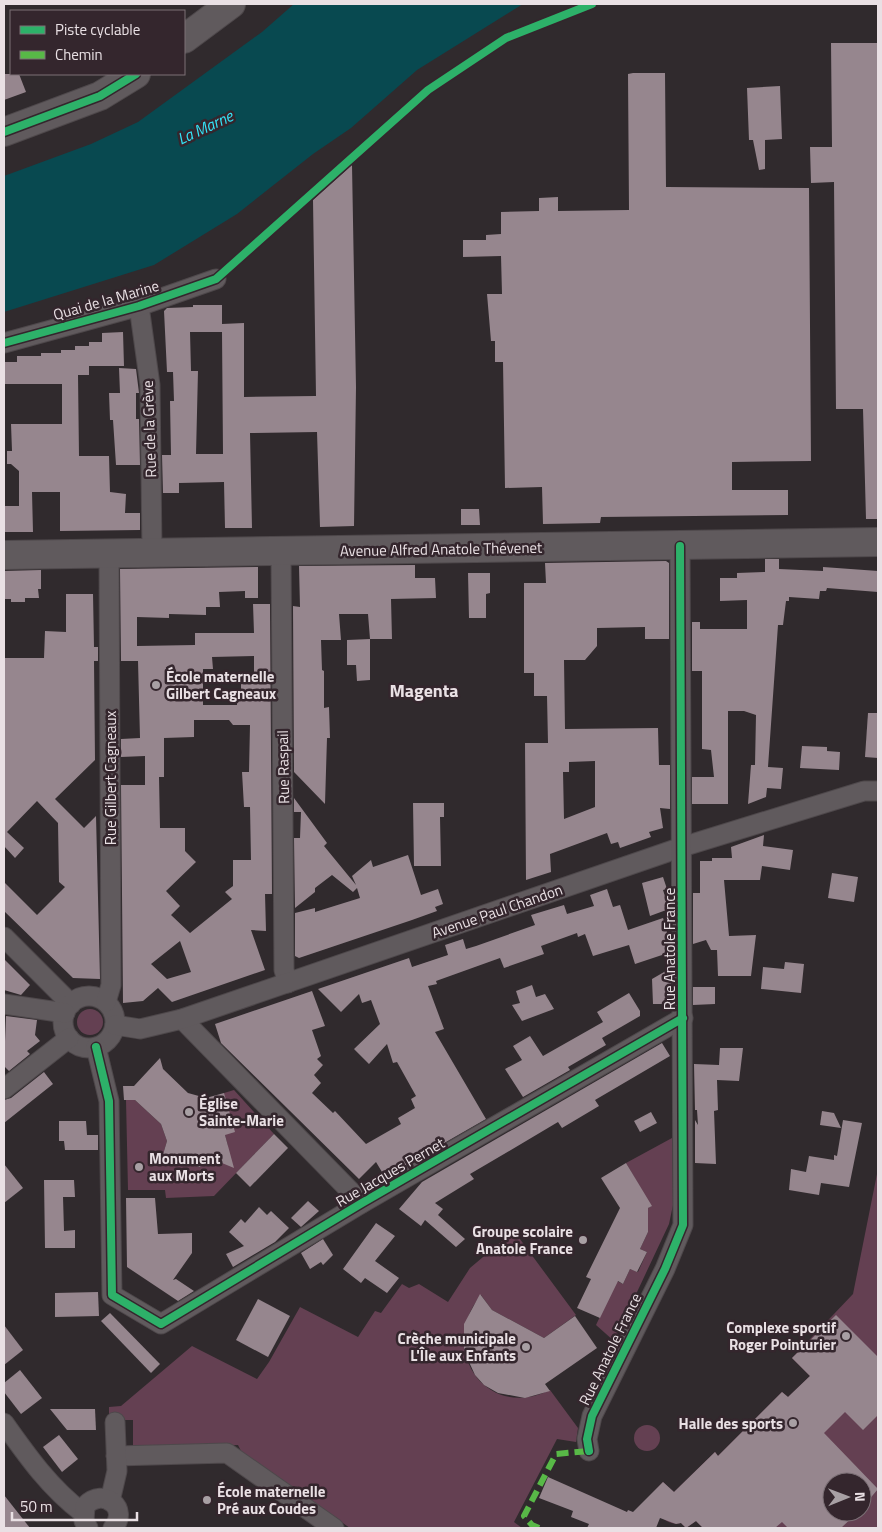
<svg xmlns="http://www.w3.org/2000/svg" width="882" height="1532" font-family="'Titillium Web',sans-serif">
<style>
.green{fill:#644052;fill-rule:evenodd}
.water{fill:#084950}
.building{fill:#96868e;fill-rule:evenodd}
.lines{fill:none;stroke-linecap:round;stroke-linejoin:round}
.street-casing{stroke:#4e484b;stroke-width:21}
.secondary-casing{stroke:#4e484b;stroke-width:30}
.street{stroke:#605a5d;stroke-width:19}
.secondary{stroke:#605a5d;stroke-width:28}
.quiet{stroke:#58b947;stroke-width:6;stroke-dasharray:12 6;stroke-linecap:butt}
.cycleway-casing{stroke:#34262d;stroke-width:11}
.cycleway{stroke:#2db169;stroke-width:8}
.poi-dot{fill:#a8a0a4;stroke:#34262d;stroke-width:2}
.labels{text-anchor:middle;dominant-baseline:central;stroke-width:5;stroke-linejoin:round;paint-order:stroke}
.street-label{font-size:15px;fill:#e9e0e4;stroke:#34262d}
.poi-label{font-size:15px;font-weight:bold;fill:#e9e0e4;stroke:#34262d;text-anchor:start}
.water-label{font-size:16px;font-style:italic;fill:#33e6f9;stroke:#34262d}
.quarter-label{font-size:18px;font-weight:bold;fill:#e9e0e4;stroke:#34262d}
</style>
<rect width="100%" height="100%" fill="#302a2d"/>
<!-- green -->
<g class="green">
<circle cx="90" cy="1022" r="13"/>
<path d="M234 1090 274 1134 214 1196 166 1198 165 1190H128L126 1100H135L161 1124 167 1141 162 1158 200 1167 205 1156 215 1160 228 1146 225 1135 224 1093Z"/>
<path d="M672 1138 673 1205 669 1224 614 1341 596 1325 617 1281 623 1284 630 1269 638 1272 647 1252 640 1249 648 1232V1208L651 1206 626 1163Z"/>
<path d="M878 1169V1528H703L696 1521 686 1528 681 1523C666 1527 654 1510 645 1501L663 1482 674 1492 715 1452 718 1456 782 1392 788 1397 810 1376 792 1358 853 1294ZM832 1482H862V1512H832Z"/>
<path d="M514 1231 576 1315 544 1338 492 1310 481 1295C437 1348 485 1422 550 1390L578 1428 576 1442 557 1439 514 1522 522 1528H350L242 1453 238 1445 133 1447V1420H109V1407L121 1406 192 1346 257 1379 269 1362 300 1307 358 1337 375 1311 381 1313 402 1284 409 1288 419 1284 448 1302 470 1268Z"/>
<circle cx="647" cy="1438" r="13"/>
</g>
<!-- water -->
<path class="water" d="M294 4H523L417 70 351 128 313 154 237 214 154 265 4 312V176L91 144 138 122 262 32Z"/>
<!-- building -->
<g class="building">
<path d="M831 43H878V519H866L863 409H836L834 182 811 183 810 147H832Z"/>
<path d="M633 73H665L666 187 809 188 811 461 732 462V490H788V515L601 517 600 523 543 524 542 487 505 488 503 362H495V341H491L487 294H502L501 256 463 257V240H486V235L501 234V212L539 211V198L558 197V211L629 210 628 74Z"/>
<path d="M4 74H19L26 92 4 100Z"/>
<path d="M780 86 782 139 765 140V169L759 170 753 140H749L747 88Z"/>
<path d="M352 165 356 387 354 526 320 527 317 432 250 433 252 528H225L224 482 179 483V493H163L162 455H171L170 401H174L173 372H167L164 311 167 308 193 307V305H222V327V324L244 323V397L316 396 313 200ZM190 332H222L223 454H196L198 371H191Z"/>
<path d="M123 332 124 366H89V375H78L79 456H109L110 492 126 494 125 513H140V530L60 531V492H32L33 532H4V506H19V471L11 464H7V451H12L11 424H62V384H4V362H17V356H41V353H61V350H75V346H89V342H102V333Z"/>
<path d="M119 368 136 369 139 393H136V419H139L140 465H116L113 420H110L109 393H120Z"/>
<path d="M461 509H479L480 525H461Z"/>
<path d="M765 559H779V569L823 571V567L878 571V592L827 588 826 591H820L819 599 789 597V601H786L783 625H778L768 767 783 768 781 789 767 788 766 797 748 804 751 765H755L756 715 744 711H728V804H692V777H714L711 750 702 749V671H692V622H700V629H747V600L720 601V578H737V573L765 572Z"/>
<path d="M666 561 669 563V639H645V627L597 628V646L585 660H564L565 729 658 728 659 765H670V809L660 808 663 828 649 832 651 837 620 848 618 842 611 844 607 833 550 854 551 872 526 880 525 743H548L547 696H534V673H524V583H546L545 563ZM595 761V807L564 819 563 772H569V762Z"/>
<path d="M415 565V578H435L436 598 391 599 392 639H370V680L357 681 356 665H347V640L370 639 368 614H339L341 640H321L322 670 324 671V708L329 707 330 738H327L325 804 294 772 293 606 300 607 299 566Z"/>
<path d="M258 567V598H245V591L219 592 220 607H206V615L169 614V618L137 617V646L195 645V633H254L253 604H270L272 894H265L266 931 251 930 265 970 172 1002 158 988 143 1001 123 1003 121 785H145V756L121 757V739L140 738 138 661H121L120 569ZM254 656V682H241V698H237V705H203V669H213L212 657ZM194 720H229L233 725H250L249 772H242L244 807H250L251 860H233V886L225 892 232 899 190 933 171 915 180 906 166 891 196 862 185 851V828H160L159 777H164V738L194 737ZM180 941 191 972 167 979 151 964Z"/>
<path d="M41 570V589H38L39 598H25V602H11V599H4V571Z"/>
<path d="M468 573H490V593L486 594V618H469Z"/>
<path d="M66 594H93L94 647H98V661H94L95 760 55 799 84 828 96 816 100 979 73 978 4 911V882L37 915 65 887 59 882 58 823 37 801 7 832 24 848 15 858 4 846V658H44L45 631 66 632Z"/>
<path d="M868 713H878V758L865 757Z"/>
<path d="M802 746 827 747V751L840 752 839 770 800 768Z"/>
<path d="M294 798 327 843 324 846 356 885 352 876 371 860 373 867 408 855 421 895 438 889 443 904 435 907 437 911 412 920 299 958 295 956V913L315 908V912L360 898 357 888 353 892 332 875 315 888V892L295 908 294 838H300L301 812H294Z"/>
<path d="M413 803H444V817H440L441 866H414Z"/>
<path d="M764 835 763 846 793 850 790 870 762 866 760 880H724L729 936 756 935 751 976H718L717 950H711L706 940 693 944V893H700V861H712V858H732L731 847Z"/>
<path d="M832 873 858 877 854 902 828 898Z"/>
<path d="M663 877 667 889 663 890 669 909 650 916 642 883Z"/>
<path d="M607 889 613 907 620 905 628 930 663 918 670 942 671 952 635 964 629 945 593 956 585 934 578 937 577 933 541 946 544 954 504 968 500 958 436 981 437 984 428 986 444 1029 435 1032 486 1119 385 1177 376 1162 359 1179 221 1043 215 1024 312 991 325 1026 312 1030 321 1056 317 1059 323 1065 314 1075 321 1083 312 1093 333 1113 335 1111 366 1144 401 1124 398 1118 415 1108 411 1099 416 1096 397 1062 393 1063 387 1044 369 1064 354 1049 380 1024 371 1000 362 1003 359 994 341 1012 318 989 409 958 412 967 448 955 445 945 463 939 466 949 476 946 535 925 531 915 564 905 567 914 594 906 590 895Z"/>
<path d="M4 959 30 985 21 995 4 990Z"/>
<path d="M785 962 804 964 801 993 761 989 763 967 784 969Z"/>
<path d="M671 968V996H668V1004H653L652 979Z"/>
<path d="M532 985 536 997 545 994 554 1009 522 1021 512 1005 520 1003 516 991Z"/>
<path d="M693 987H715V1004L693 1005Z"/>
<path d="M629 993 640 1011V1016L602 1038 606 1045 568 1067 570 1070 523 1097 505 1069 522 1060 513 1046 530 1036 543 1056 603 1022 597 1012Z"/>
<path d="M6 1016 37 1020 35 1035 40 1041 27 1051 30 1054 9 1071 4 1066Z"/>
<path d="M662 1043 670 1056 595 1100 599 1106 562 1128 558 1122 521 1144 470 1174 474 1179 435 1203 443 1209 438 1215 465 1239 456 1247 425 1220 421 1226 399 1209 422 1182Z"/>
<path d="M720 1048H743L739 1081 717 1080 718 1110 714 1111 716 1164 695 1163V1120L698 1125 697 1110H695L694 1064 719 1065Z"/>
<path d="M160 1058 163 1069 188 1093 206 1098 224 1093 235 1132 225 1135 234 1168 205 1156 200 1167 162 1158 167 1141 161 1124 135 1100H124L123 1086H134Z"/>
<path d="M44 1072 53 1084 4 1123V1100L11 1098Z"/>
<path d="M822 1111 834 1113 841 1128 820 1125Z"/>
<path d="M651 1112 657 1123 640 1132 634 1121Z"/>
<path d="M843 1120 862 1123 849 1187 821 1183 819 1195 789 1190 791 1169 806 1172 809 1156 834 1160V1155L837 1156Z"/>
<path d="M59 1121H86L87 1135H98V1150H65L64 1141H59Z"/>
<path d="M274 1134 288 1148 250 1187 236 1173Z"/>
<path d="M626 1163 652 1206 648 1208V1232L640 1249 647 1252 637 1272 630 1269 623 1284 618 1281 600 1318 577 1308 591 1279 586 1277 620 1208 601 1178Z"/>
<path d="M4 1164 23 1188 4 1203Z"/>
<path d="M44 1180H74L75 1197H63L64 1231 75 1230V1248H45Z"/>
<path d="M126 1198H155L158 1234 192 1233V1253L173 1280 176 1279 194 1291 178 1301 127 1267Z"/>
<path d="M308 1201 319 1211 301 1227 291 1218Z"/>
<path d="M259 1207 267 1215 271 1211 289 1228 275 1242 233 1267 226 1254 244 1246 229 1232 241 1219 245 1223Z"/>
<path d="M376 1223 395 1236 375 1261 399 1278 387 1293 365 1278 361 1283 343 1269Z"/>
<path d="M323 1239 333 1255 323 1265 321 1262 310 1269 301 1253Z"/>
<path d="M98 1292 99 1316 55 1317V1293Z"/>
<path d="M480 1294 492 1310 544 1338 575 1316 597 1348 545 1384 550 1391 525 1398 498 1393 484 1385 475 1375 464 1351V1324Z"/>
<path d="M258 1299 290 1316 268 1357 236 1340Z"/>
<path d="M110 1313 160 1364 151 1373 101 1321Z"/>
<path d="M836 1315 878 1357V1415L863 1430 845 1412 824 1433 878 1489 862 1508V1482H832V1512H858L841 1528H788L782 1522 775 1528H703L696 1521 686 1528 681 1523 676 1524 660 1518 656 1528H587L589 1524 571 1517 573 1511 539 1498 548 1477 627 1512 628 1510 633 1512 663 1482 674 1492 715 1452 718 1456 782 1392 788 1397 810 1376 792 1358Z"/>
<path d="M4 1325 23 1350 4 1365Z"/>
<path d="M20 1370 42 1398 21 1414 4 1392V1383Z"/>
<path d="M50 1409H95L96 1430H67Z"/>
<path d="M59 1435 78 1459 62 1472 43 1447Z"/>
<path d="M4 1495 30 1528H4Z"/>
</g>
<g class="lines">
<!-- street casing -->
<g class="street-casing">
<g id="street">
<path d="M139 306 150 385 152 552"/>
<path d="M4 343 139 306 216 279"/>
<path d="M281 551 284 970 288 983"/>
<path d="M4 937 71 1004"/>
<circle cx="89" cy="1022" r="26"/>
<path d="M106 1002 111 985 109 553"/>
<path d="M4 1004 65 1013"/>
<path d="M182 1019 362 1203"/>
<path d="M115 1025 140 1029 182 1019 682 847 864 791H878"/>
<path d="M96 1047 109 1101 112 1295 161 1324 362 1203 683 1018"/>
<path d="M4 1089 69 1038"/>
<path d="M4 1423C28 1457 50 1488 83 1513"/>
<path d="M589 1451 587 1439 592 1416 665 1269 683 1225 680 546"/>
<path d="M116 1456 227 1453 334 1528"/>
<path d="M110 1501 117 1471 115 1422"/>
<path d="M88 1528 84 1521 85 1506C104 1486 130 1509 113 1528"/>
</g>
</g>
<!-- secondary casing -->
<g class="secondary-casing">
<g id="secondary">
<path d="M184 39 231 4"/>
<path d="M4 132 100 96 136 74"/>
<path d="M4 555 878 542"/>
</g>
</g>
<!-- street -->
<use href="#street" class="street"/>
<!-- secondary -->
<use href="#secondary" class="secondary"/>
<!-- quiet -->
<path class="quiet" d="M539 1528 532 1525 524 1516 556 1454 589 1451"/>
<!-- cycleway casing -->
<g class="cycleway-casing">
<g id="cycleway">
<path d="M4 132 100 96 136 74"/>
<path d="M4 343 139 306 216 279 428 90 506 38 592 4"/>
<path d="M96 1047 109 1101 112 1295 161 1324 362 1203 683 1018"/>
<path d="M589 1451 587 1439 592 1416 665 1269 683 1225 680 546"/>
</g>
</g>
<!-- cycleway -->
<use href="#cycleway" class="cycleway"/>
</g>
<!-- markers -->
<g class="poi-dot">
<circle cx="156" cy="685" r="5"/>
<circle cx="189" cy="1112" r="5"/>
<circle cx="139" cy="1167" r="5"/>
<circle cx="583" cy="1240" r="5"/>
<circle cx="846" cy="1336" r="5"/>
<circle cx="526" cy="1347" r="5"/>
<circle cx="793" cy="1423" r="5"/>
<circle cx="207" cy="1500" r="5"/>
</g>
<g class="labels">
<!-- street labels -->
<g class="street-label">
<text transform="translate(106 300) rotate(-16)">Quai de la Marine</text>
<text transform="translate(149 429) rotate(-92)">Rue de la Grève</text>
<text transform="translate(441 549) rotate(-1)">Avenue Alfred Anatole Thévenet</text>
<text transform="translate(283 767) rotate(-91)">Rue Raspail</text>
<text transform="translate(110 778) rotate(-90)">Rue Gilbert Cagneaux</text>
<text transform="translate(497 911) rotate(-19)">Avenue Paul Chandon</text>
<text transform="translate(669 949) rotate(-90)">Rue Anatole France</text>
<text transform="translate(390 1172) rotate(-30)">Rue Jacques Pernet</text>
<text transform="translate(610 1349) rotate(-64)">Rue Anatole France</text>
</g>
<!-- poi labels -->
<g class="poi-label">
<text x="166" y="676">École maternelle<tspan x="166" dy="17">Gilbert Cagneaux</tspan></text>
<text x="199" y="1103">Église<tspan x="199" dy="17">Sainte-Marie</tspan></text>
<text x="149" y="1158">Monument<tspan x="149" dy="17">aux Morts</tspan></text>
<text x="573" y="1231" text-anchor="end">Groupe scolaire<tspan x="573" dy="17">Anatole France</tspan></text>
<text x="836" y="1327" text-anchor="end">Complexe sportif<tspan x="836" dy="17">Roger Pointurier</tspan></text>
<text x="516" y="1338" text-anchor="end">Crèche municipale<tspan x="516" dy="17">L'Île aux Enfants</tspan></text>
<text x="783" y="1423" text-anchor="end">Halle des sports</text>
<text x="217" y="1491">École maternelle<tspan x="217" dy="17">Pré aux Coudes</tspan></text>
</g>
<!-- water labels -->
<g class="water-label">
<text transform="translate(205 127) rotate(-25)">La Marne</text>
</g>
<!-- quarter labels -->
<g class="quarter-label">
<text x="424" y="690">Magenta</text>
</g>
</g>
<!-- border -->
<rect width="882" height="1532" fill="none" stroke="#e9e0e4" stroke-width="10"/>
<!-- legend -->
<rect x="10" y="10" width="175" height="65" fill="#34262d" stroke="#7c7076"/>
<rect x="20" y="26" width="25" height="8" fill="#2db169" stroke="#7c7076"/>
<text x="55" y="35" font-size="15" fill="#e9e0e4">Piste cyclable</text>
<rect x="20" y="51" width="25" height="8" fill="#58b947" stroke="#7c7076"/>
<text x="55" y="60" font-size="15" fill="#e9e0e4">Chemin</text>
<!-- north arrow -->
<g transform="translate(847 1497) rotate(89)"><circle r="24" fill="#34262d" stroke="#7c7076"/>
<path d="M0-4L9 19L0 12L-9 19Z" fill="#a8a0a4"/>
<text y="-8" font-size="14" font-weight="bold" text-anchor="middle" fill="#e9e0e4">N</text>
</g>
<!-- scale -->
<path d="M12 1512v8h125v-8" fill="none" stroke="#e9e0e4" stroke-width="2.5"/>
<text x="20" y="1512" font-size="15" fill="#e9e0e4" stroke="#34262d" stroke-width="4" paint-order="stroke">50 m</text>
</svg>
